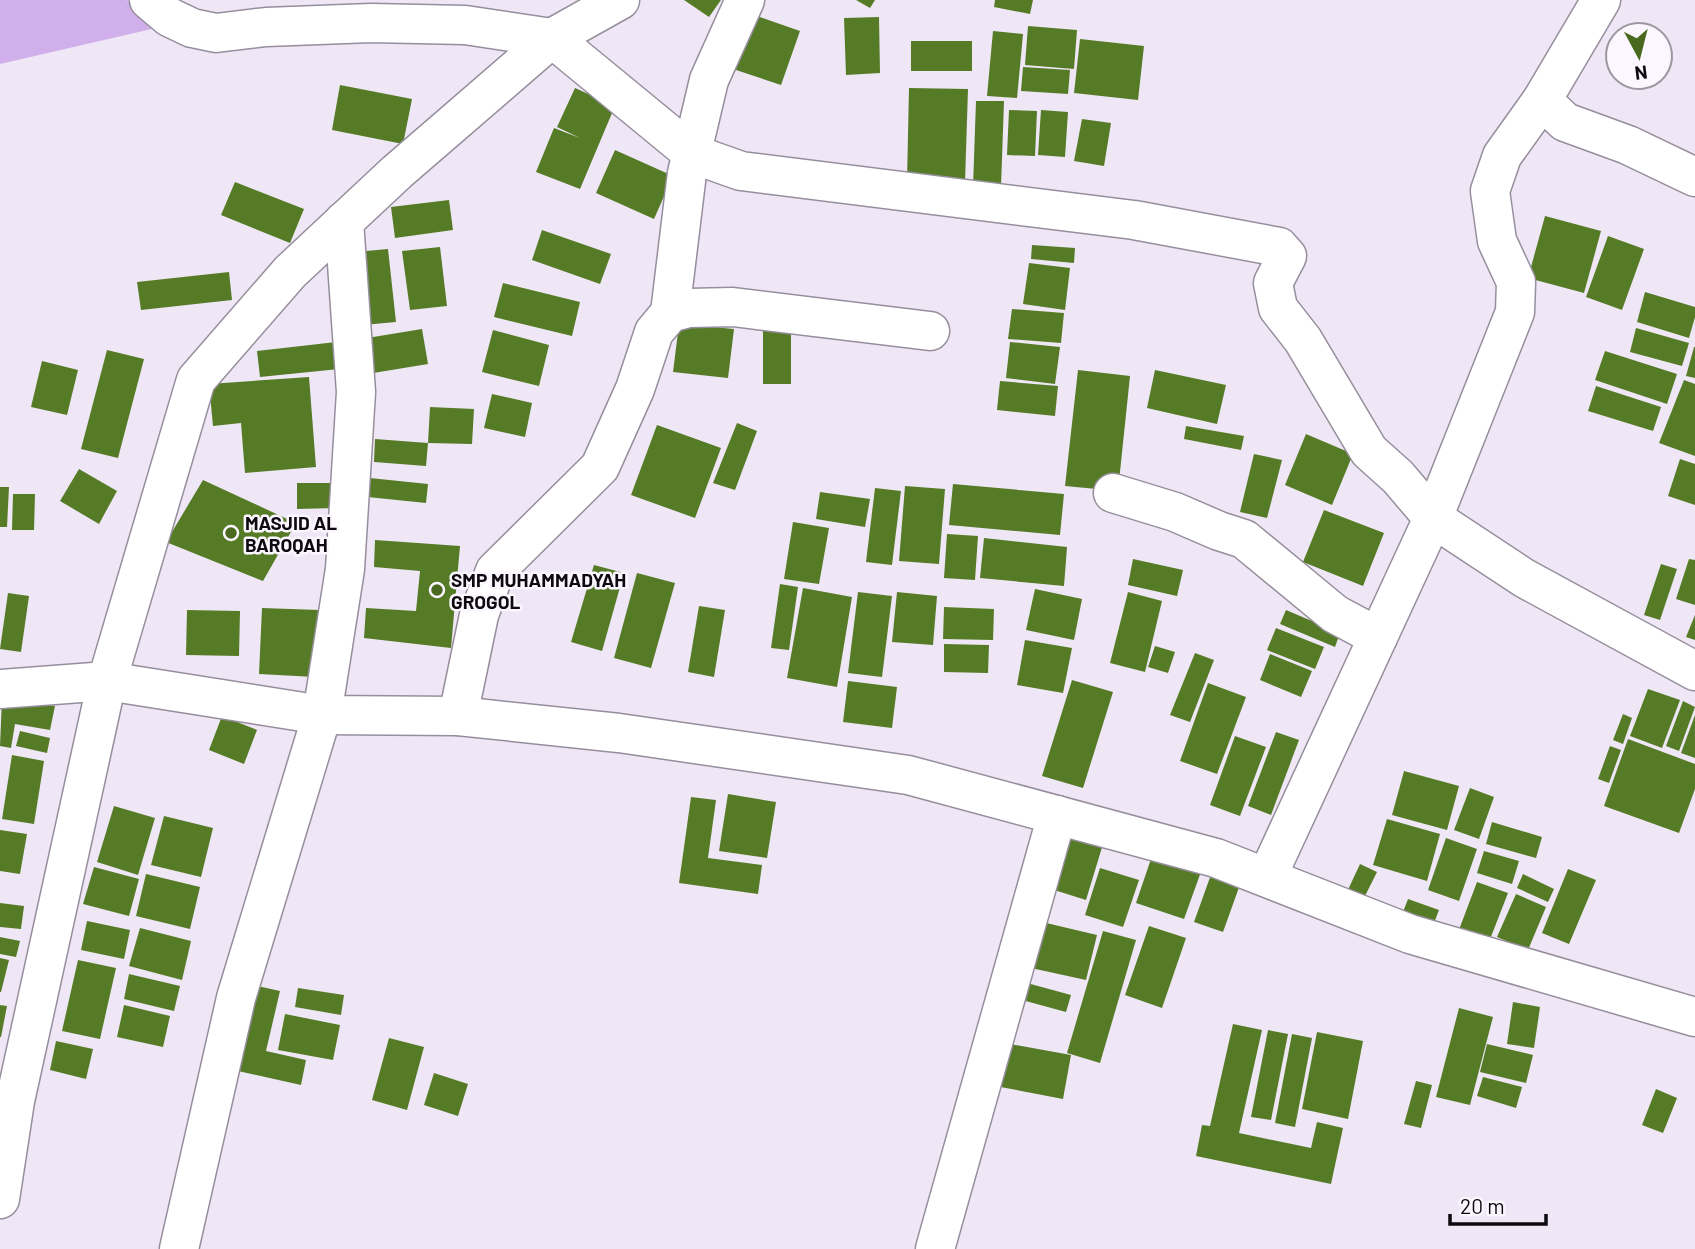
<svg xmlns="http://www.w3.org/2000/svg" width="1695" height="1249" font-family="Barlow,sans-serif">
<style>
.green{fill:#d0afeb}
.building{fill:#567b26}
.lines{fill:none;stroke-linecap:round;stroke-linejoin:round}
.minor-casing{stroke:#968e9c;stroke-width:41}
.minor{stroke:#fff;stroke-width:38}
.poi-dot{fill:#49691f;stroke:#fbf6ff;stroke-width:2.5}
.labels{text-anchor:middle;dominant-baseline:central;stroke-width:5;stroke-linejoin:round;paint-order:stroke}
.poi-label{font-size:19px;font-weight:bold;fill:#0d0a0f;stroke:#fbf6ff;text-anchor:start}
</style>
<rect width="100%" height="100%" fill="#efe7f6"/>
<!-- green -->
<path class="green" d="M0 0H127L156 28 0 64Z"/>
<!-- building -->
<g class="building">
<path d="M684 0H721L709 17Z"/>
<path d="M856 0H875L870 8Z"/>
<path d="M995 0H1033L1030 14 994 7Z"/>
<path d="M751 14 800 31 781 85 733 69Z"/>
<path d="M879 17 880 73 846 75 844 18Z"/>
<path d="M1028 26 1077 30 1074 69 1025 65Z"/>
<path d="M993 31 1023 34 1017 98 987 96Z"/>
<path d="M1080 39 1144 46 1138 100 1074 93Z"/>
<rect x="911" y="41" width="61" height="30"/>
<path d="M1023 67 1070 70 1068 94 1021 91Z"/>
<path d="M340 85 412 99 403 144 332 130Z"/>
<path d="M575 88 615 106 580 189 536 172 554 128 580 138 557 127Z"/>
<path d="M909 88 968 89 965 182 907 181Z"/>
<path d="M976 101H1004L1001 187H973Z"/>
<path d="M1009 110 1037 111 1035 156 1007 155Z"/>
<path d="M1041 110 1068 112 1065 157 1038 155Z"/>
<path d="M1082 119 1111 123 1104 166 1074 161Z"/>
<path d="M615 150 673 176 654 219 596 193Z"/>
<path d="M235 182 304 209 290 243 221 215Z"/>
<path d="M449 200 453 230 395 238 391 207Z"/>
<path d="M1545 216 1601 231 1584 293 1528 278Z"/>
<path d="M542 230 611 254 600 284 532 260Z"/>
<path d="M1608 236 1644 249 1622 310 1586 297Z"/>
<path d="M1032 245 1075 248 1074 263 1031 259Z"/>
<path d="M440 247 447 306 410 310 402 251Z"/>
<path d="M388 249 396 322 363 325 355 252Z"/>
<path d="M1029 263 1070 268 1065 310 1023 304Z"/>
<path d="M229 272 232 300 141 310 137 282Z"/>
<path d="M503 283 580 302 572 336 494 317Z"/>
<path d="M1645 292 1695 307V317L1689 338 1637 322Z"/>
<path d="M1012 309 1064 313 1061 343 1008 339Z"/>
<path d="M679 324 734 329 728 378 673 372Z"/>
<path d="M791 326V384H763V327Z"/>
<path d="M1636 328 1689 343 1682 366 1630 352Z"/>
<path d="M422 329 428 364 361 375 355 340Z"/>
<path d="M493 330 549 345 539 386 482 372Z"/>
<path d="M345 341 349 368 260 377 257 351Z"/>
<path d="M1010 342 1060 347 1055 384 1006 378Z"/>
<path d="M1694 347H1695V378L1686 376Z"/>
<path d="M107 350 144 359 118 458 81 449Z"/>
<path d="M1605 351 1677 374 1667 404 1595 380Z"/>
<path d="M42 361 78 370 67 415 31 407Z"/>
<path d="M1078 370 1130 376 1118 491 1065 486Z"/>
<path d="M1155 370 1226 385 1217 424 1147 408Z"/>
<path d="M309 377 316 467 245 473 241 423 213 426 209 384Z"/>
<path d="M1684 380 1695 384V456L1659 443Z"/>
<path d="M1000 381 1058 386 1055 416 997 410Z"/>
<path d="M1596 386 1661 407 1653 431 1588 411Z"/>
<path d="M492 394 532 403 525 437 484 428Z"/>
<path d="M430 407 474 409 472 444 428 443Z"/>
<path d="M737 423 757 431 735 490 713 483Z"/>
<path d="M657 425 721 448 695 518 631 495Z"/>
<path d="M1186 426 1244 436 1241 450 1184 439Z"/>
<path d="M1306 434 1353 454 1332 505 1285 485Z"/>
<path d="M375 439 428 443 426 466 374 462Z"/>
<path d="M1254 454 1282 460 1267 518 1240 512Z"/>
<path d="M1680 459 1695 464V505L1668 496Z"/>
<path d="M79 469 117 491 99 524 60 501Z"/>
<path d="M360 477 428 484 426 503 358 496Z"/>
<path d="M203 480 296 523 263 581 166 542Z"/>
<path d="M297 483H336V508L297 509Z"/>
<path d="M953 484 1064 494 1060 535 949 525Z"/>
<path d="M905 486 945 489 939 564 899 561Z"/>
<path d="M0 487H9L7 527H0Z"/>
<path d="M875 488 901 491 892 565 866 562Z"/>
<path d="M820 492 870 499 865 527 816 519Z"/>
<path d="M13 494H35L34 530H12Z"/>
<path d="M1324 510 1384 533 1363 586 1303 562Z"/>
<path d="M793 522 829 528 819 584 784 579Z"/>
<path d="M947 534 978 536 975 580 944 578Z"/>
<path d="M984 538 1067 547 1064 586 980 578Z"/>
<path d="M375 540 460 546 451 648 364 638 366 608 416 611 420 571 374 567Z"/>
<path d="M1133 559 1183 570 1177 596 1128 585Z"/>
<path d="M1689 559 1695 560V605L1676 599Z"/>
<path d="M1661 564 1677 569 1660 620 1644 615Z"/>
<path d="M594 565 624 573 602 651 571 642Z"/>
<path d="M637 573 675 583 651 668 614 658Z"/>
<path d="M780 584 798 587 789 650 771 648Z"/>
<path d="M803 588 852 597 837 687 787 678Z"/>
<path d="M1035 589 1082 599 1074 640 1026 630Z"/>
<path d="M858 592 892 596 882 677 848 673Z"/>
<path d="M897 592 937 596 933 645 892 642Z"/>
<path d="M1128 592 1162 601 1145 672 1110 663Z"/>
<path d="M8 593 29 596 21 652 0 649Z"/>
<path d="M699 606 725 610 714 677 688 672Z"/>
<path d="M944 607 994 609 993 640 943 639Z"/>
<path d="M262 608 319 610 315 677 259 674Z"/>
<path d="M187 610 240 611 239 656 186 655Z"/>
<path d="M1286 610 1340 633 1335 647 1280 624Z"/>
<path d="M1695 615V640L1686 637Z"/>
<path d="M1276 628 1324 647 1315 669 1267 650Z"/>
<path d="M1025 640 1072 648 1063 693 1017 685Z"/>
<path d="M944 644 989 645 988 673 944 672Z"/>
<path d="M1155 646 1175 652 1168 673 1148 667Z"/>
<path d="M1195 653 1214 660 1190 722 1170 715Z"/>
<path d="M1270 654 1312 671 1301 697 1260 680Z"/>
<path d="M1072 680 1113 692 1083 788 1042 776Z"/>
<path d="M848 681 897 687 892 728 843 722Z"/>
<path d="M1208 683 1246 697 1217 774 1180 761Z"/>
<path d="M1648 689 1680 700 1662 748 1630 736Z"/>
<path d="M2 698 55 706 50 730 15 724 11 748 0 746Z"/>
<path d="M1683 701 1695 707 1679 751 1666 746Z"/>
<path d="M1623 714 1632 718 1623 744 1613 740Z"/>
<path d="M1695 715V758L1681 753Z"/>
<path d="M222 716 257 730 244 764 209 750Z"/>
<path d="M20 731 50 738 47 753 16 746Z"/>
<path d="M1276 732 1299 740 1271 815 1248 806Z"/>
<path d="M1235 736 1266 747 1240 816 1210 805Z"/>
<path d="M1628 739 1695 764V789L1679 833 1604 806Z"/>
<path d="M1610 746 1621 750 1609 783 1598 779Z"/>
<path d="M12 755 44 761 34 824 2 819Z"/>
<path d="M1404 771 1459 786 1447 830 1392 815Z"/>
<path d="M1470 788 1494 797 1479 839 1454 830Z"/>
<path d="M728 794 776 802 767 858 719 851Z"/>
<path d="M691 797 716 800 708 858 762 865 758 894 679 883Z"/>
<path d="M114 806 155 818 138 875 97 862Z"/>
<path d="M164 816 213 828 201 877 151 865Z"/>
<path d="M1387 819 1440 834 1427 881 1373 865Z"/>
<path d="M1492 822 1542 837 1536 858 1486 844Z"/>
<path d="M0 830 27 834 20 874 0 871Z"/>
<path d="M1069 833 1103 844 1086 900 1051 889Z"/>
<path d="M1446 838 1477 849 1459 901 1428 890Z"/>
<path d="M1484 851 1519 861 1512 884 1477 873Z"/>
<path d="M1153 853 1202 869 1184 919 1136 903Z"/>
<path d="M1360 864 1377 872 1362 902 1346 894Z"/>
<path d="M94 867 139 879 129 916 83 904Z"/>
<path d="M1100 868 1139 880 1123 927 1085 915Z"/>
<path d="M1213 869 1242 879 1223 932 1194 922Z"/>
<path d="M1568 869 1596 880 1569 944 1542 933Z"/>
<path d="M146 874 200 887 190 929 136 916Z"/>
<path d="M1523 874 1554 889 1548 902 1517 888Z"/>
<path d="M1477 882 1508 893 1487 947 1457 935Z"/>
<path d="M1516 894 1546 907 1528 950 1497 937Z"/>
<path d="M1408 899 1439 910 1429 936 1398 925Z"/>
<path d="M0 903 24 906 21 929 0 927Z"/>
<path d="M87 921 130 930 124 959 81 950Z"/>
<path d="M1042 922 1097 935 1086 980 1031 968Z"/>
<path d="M1149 926 1186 938 1162 1008 1125 995Z"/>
<path d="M140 928 191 941 182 980 129 966Z"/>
<path d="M1103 931 1136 940 1100 1063 1067 1053Z"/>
<path d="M0 937 20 941 16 957 0 954Z"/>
<path d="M0 958 9 960 1 992H0Z"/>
<path d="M78 960 116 968 100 1039 62 1031Z"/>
<path d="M129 974 180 986 174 1011 124 999Z"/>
<path d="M1027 983 1071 995 1066 1012 1022 1000Z"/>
<path d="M248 984 280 991 266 1051 306 1060 301 1085 229 1069Z"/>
<path d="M298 988 344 995 341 1015 295 1007Z"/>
<path d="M1513 1002 1540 1007 1534 1048 1507 1044Z"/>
<path d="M0 1005 7 1006 1 1037H0Z"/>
<path d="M124 1005 170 1016 163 1047 117 1037Z"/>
<path d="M1459 1008 1493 1017 1470 1105 1436 1097Z"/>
<path d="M285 1014 340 1025 333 1060 278 1050Z"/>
<path d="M1233 1024 1262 1030 1239 1133 1311 1148 1317 1122 1343 1128 1331 1184 1196 1156 1202 1125 1210 1126Z"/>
<path d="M1268 1030 1288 1034 1271 1120 1251 1117Z"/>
<path d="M1317 1032 1363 1041 1348 1119 1302 1109Z"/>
<path d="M1292 1034 1312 1038 1295 1127 1275 1123Z"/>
<path d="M389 1038 424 1047 407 1110 372 1100Z"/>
<path d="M56 1041 93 1049 86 1079 50 1070Z"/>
<path d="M999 1042 1071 1055 1063 1099 990 1085Z"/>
<path d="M1487 1044 1533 1055 1526 1083 1480 1072Z"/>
<path d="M434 1073 468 1084 458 1116 424 1105Z"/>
<path d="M1483 1077 1522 1087 1516 1108 1477 1096Z"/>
<path d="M1416 1081 1432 1085 1421 1128 1404 1124Z"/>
<path d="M1656 1089 1677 1098 1663 1133 1642 1125Z"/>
</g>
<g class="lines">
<!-- minor casing -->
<g class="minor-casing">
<g id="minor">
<path d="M149 0 169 17 192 28 216 33 266 27 371 23 465 25 552 38 693 154 741 171 1134 220 1279 247 1287 256 1273 283 1278 308 1303 340 1369 451 1398 477 1433 518 1524 578 1695 671"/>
<path d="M1601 0 1542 100 1565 122 1628 145 1695 177"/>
<path d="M670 313 687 173 709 80 745 0"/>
<path d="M1113 493 1175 512 1219 531 1244 539 1335 614 1378 637"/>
<path d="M0 689 107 681 322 715 458 716 619 733 908 775 1216 858 1410 934 1695 1017"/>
<path d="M458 716 479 615 495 571 600 467 635 389 654 332 670 313 689 308 733 307 930 331"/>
<path d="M1267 877 1433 518 1515 312 1516 282 1497 241 1490 191 1502 156 1542 100"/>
<path d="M0 1199 15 1101 107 681 196 380 290 272 397 172 552 38 620 0"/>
<path d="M179 1249 236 998 322 715 345 569 356 392 344 221"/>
<path d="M935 1249 1057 815"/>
</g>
</g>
<!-- minor -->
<use href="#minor" class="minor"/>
</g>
<!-- markers -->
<g class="poi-dot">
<circle cx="231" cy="533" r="7"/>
<circle cx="437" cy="590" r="7"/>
</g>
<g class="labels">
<!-- poi labels -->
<g class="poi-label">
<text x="245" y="522">MASJID AL<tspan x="245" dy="22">BAROQAH</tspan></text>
<text x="451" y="579">SMP MUHAMMADYAH<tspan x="451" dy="22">GROGOL</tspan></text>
</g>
</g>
<!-- north arrow -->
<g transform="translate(1639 56) rotate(173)"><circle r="33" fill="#fbf6ff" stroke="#9c989f" stroke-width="2"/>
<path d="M0-5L12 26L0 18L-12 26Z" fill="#49691f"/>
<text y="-10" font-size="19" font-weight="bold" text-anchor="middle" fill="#0d0a0f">N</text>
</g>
<!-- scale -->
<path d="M1450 1214v10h96v-10" fill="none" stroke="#0d0a0f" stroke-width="3.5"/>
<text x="1460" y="1214" font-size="21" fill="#0d0a0f" stroke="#fbf6ff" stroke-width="5" paint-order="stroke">20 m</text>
</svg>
